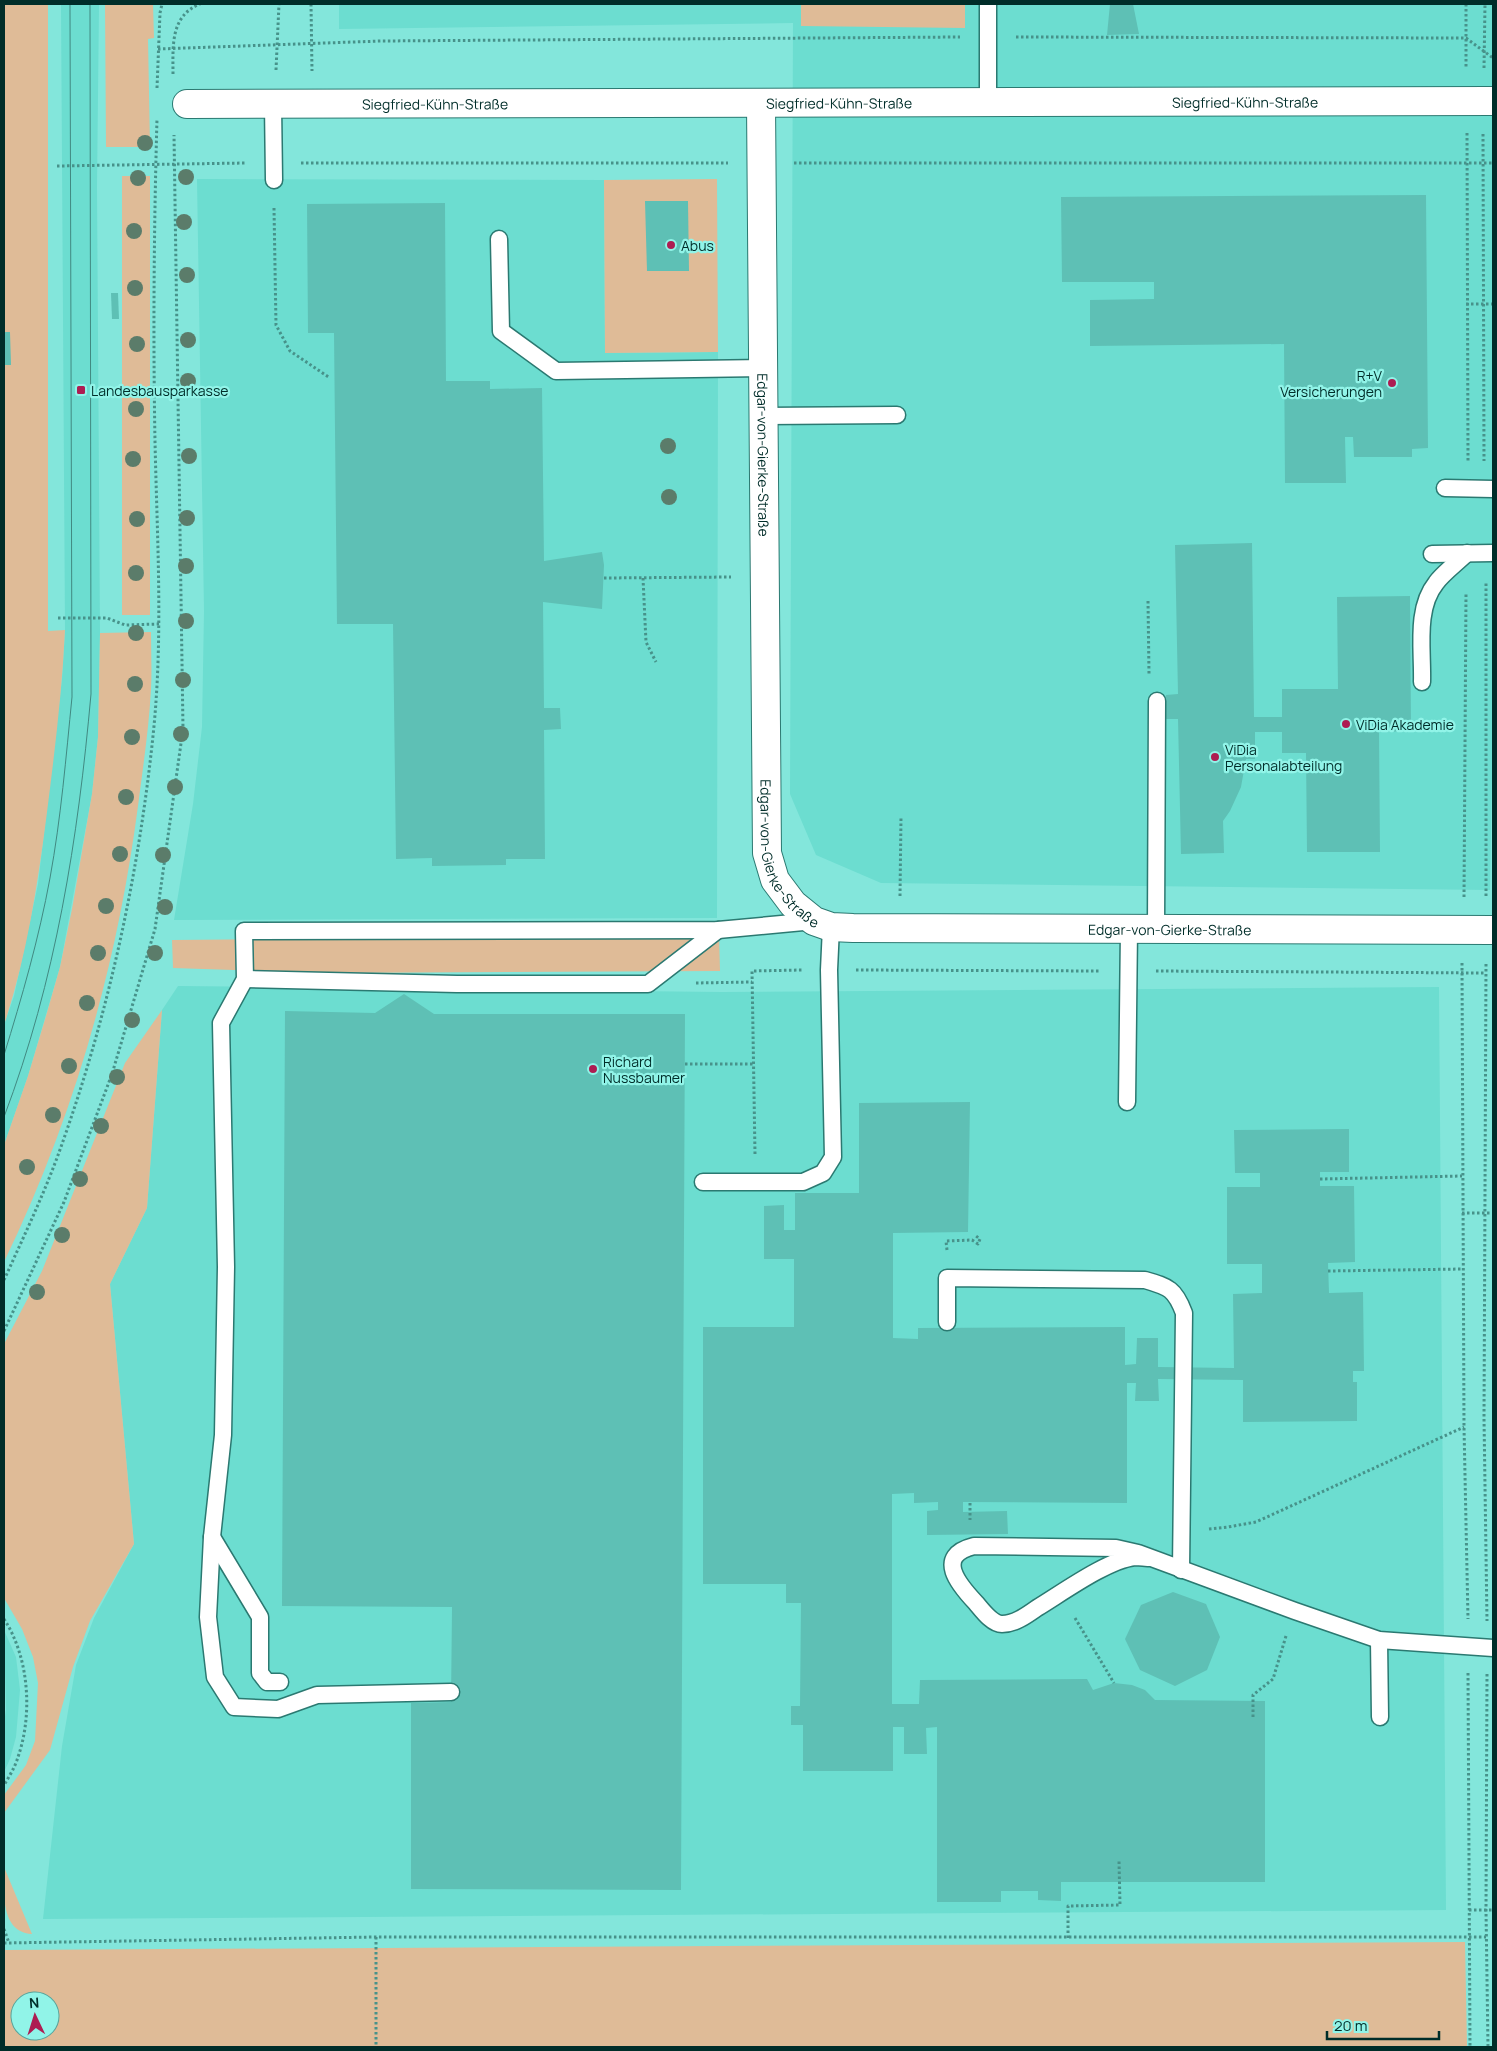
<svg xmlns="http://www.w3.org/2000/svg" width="1497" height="2051" font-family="Manrope,sans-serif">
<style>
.built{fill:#6cddd0}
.green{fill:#dfbb97;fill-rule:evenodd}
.building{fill:#5ec0b5}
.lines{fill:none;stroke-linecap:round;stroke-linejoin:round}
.service-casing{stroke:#2b7971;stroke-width:19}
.minor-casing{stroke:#2b7971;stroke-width:30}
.path{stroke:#47928a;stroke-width:3;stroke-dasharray:2.5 2.5;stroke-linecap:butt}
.service{stroke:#fff;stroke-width:16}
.minor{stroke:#fff;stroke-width:28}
.tram{stroke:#418981;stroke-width:1}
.tree{fill:#5b7c6a}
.poi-dot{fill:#ad1d52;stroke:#91f4e8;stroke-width:2}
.labels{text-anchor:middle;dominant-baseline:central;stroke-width:4.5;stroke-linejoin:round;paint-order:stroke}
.street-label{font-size:14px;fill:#002d29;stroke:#91f4e8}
.poi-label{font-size:14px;fill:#002d29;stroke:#91f4e8;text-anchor:start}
</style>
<rect width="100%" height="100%" fill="#83e6db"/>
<!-- built -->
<g class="built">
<path d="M61 4H99L97 187 100 633 98 737 92 794 60 967 28 1076 4 1145V1025L14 996 38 884 62 679 65 630Z"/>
<path d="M339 4H1493V719L1490 890 881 883 816 855 790 794 793 23 339 29Z"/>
<path d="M197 179 604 180 605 353 718 352 717 918 174 920 193 804 202 727 204 611Z"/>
<path d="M178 986 722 992 1439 987 1446 1910 43 1919 62 1746 76 1665 94 1618 134 1544 110 1284 147 1208 162 1010Z"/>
<path d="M4 1630 16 1657 20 1690 16 1737 10 1759 4 1772V1723L6 1710Z"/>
</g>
<!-- green -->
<g class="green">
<path d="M4 4H48V631L65 630C62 694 54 757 46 820 37 889 26 959 4 1025Z"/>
<path d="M105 4H153L154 38 148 39 150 147H106Z"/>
<path d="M801 4H965V28L801 26Z"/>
<rect x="122" y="176" width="28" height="439"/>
<path d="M717 179 718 352 605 353 604 180Z"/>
<path d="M151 632C151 651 152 670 151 689 149 728 143 767 138 806 117 966 74 1117 4 1262V1145L28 1076 46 1016 60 967 72 909 92 794 98 737 100 633Z"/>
<path d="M719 935 720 971 329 973 173 968 172 940Z"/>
<path d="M162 1010 147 1208 110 1284 134 1544 90 1621 73 1667 50 1750 4 1813V1795L26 1765 35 1741 38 1683 33 1657 22 1629 4 1598V1344L42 1271 125 1063Z"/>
<path d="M4 1867 32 1934C0 1932 4 1892 4 1867Z"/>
<path d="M1465 1942 1467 2046 4 2047V1950ZM20 2001H50V2031H20Z"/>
</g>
<!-- building -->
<g class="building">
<path d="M1110 4H1133L1139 34 1107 35Z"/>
<path d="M1426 195 1428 448 1412 449V457H1354L1353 437H1345L1346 483H1285L1284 344 1090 346V300L1154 299V282H1062L1061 197Z"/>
<path d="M645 201H688L689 271H647Z"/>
<path d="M445 203 446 381H490V389L542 388 544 561 602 552 604 565 602 609 543 602 544 708H560L561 729 544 730 545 859H506V865L432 866V858L396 859 393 624H337L334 333H308L307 204Z"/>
<path d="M111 293H118L119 319H112Z"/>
<path d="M4 332H10L11 365H4Z"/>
<path d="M1252 543 1254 717H1282V689H1338L1337 597 1410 596 1411 731 1379 732 1380 852H1307L1306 753H1282V732H1255V759H1246L1241 787 1230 811 1223 821 1224 853 1181 854 1178 719H1166V695L1178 694 1175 545Z"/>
<path d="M404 994 434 1014H685L681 1890 411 1889V1703L451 1702 452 1607 282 1606 285 1011 375 1013Z"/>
<path d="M970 1102 968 1232 893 1233V1338L918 1339V1328L1125 1327V1365L1136 1364 1137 1338H1158V1367L1234 1368 1233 1294 1262 1293V1264H1227V1187H1260V1173H1235L1234 1130 1349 1129V1172H1320V1186H1354L1355 1262 1328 1263 1329 1293 1363 1292 1364 1371H1353V1382H1357V1421L1243 1422V1380L1158 1379 1159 1401H1135L1136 1383H1127V1503L963 1502V1512L1007 1511 1008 1534 927 1535V1511L938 1510V1502L914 1503V1493L892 1494V1704H919L920 1680 1087 1679 1093 1690 1114 1683 1132 1685 1145 1690 1155 1700 1265 1701V1882H1061V1901L1038 1900V1891H1001V1902H937V1727L926 1728 927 1754H904V1727H893V1771H803V1725H791V1706H800L801 1603H786V1584H703V1327H794V1259H764V1206L784 1205V1230H795V1193H859V1103Z"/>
<path d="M1173 1592 1206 1604 1220 1637 1207 1670 1175 1686 1140 1670 1125 1639 1141 1605Z"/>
</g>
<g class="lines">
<!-- service casing -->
<g class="service-casing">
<g id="service">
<path d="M988 102V4"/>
<path d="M273 104 274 180"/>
<path d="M499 239 501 331 556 371 764 368"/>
<path d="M764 416 897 415"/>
<path d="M1445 488 1493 489"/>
<path d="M1432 554 1493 553"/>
<path d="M1422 682C1423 651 1415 609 1436 583 1442 574 1458 562 1467 553"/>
<path d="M1156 929 1157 701"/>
<path d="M245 979 457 984H648L718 930"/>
<path d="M1127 1102 1129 929"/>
<path d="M703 1182H803L823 1173 833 1157 829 970 831 927"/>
<path d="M947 1322V1278L1145 1280C1169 1287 1175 1289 1184 1313L1181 1570"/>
<path d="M212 1537 260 1617V1673L267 1682H280"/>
<path d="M1151 1558C1146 1558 1140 1557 1135 1557 1107 1560 1062 1593 1037 1608 1027 1615 1015 1624 1002 1624 992 1624 982 1610 976 1603 959 1585 934 1556 974 1546L1116 1548 1138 1553 1295 1611 1379 1640 1493 1648"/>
<path d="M1379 1640 1380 1717"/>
<path d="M451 1692 317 1695 278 1709 234 1707 215 1677 208 1617 212 1537 223 1435 226 1267 221 1023 245 979 244 931 718 930 814 921"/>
</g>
</g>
<!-- minor casing -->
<g class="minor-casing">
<g id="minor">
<path id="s1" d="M761 103 767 853 775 880 793 904 814 921 831 927 853 928 1493 930"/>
<path id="s2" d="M187 104 1493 101"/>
</g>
</g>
<!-- path -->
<g class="path">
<path d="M311 4 312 71"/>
<path d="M1466 4V67"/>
<path d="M1016 37 1466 38 1493 58"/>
<path d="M158 49 381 41 960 37"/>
<path d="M1484 68 1485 4"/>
<path d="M276 70 279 4"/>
<path d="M173 74C173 46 170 16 200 4"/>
<path d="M157 88 160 13 162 4"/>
<path d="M1467 133 1468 462"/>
<path d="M1483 134 1484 461"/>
<path d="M301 163H728"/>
<path d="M794 163H1493"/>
<path d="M57 166 245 163"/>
<path d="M274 208 276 325 290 351 330 378"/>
<path d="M1466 304H1493"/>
<path d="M604 578 731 577"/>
<path d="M643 578 646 642 656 662"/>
<path d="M1148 601 1149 674"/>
<path d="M58 618H107L125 625 159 624"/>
<path d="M900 896 901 816"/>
<path d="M1486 896V582"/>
<path d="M1464 897 1466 593"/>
<path d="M1462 963 1464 1427 1468 1619"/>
<path d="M1486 964 1484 1418 1487 1621"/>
<path d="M856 970 1100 971"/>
<path d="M1156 971 1486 973"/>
<path d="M696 983 752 982"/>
<path d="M685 1064H754"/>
<path d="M755 1154 752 971 802 970"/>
<path d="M1320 1179 1462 1176"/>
<path d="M1462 1213H1493"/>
<path d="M947 1250 946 1241 972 1240 978 1244 980 1239 976 1236"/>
<path d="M1328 1271 1463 1269"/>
<path d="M4 1280C24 1236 46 1190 62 1144 110 1009 140 868 154 726 163 631 157 536 155 441 153 334 154 226 157 119"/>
<path d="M4 1331 64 1202 112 1074 155 929 183 729 174 135"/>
<path d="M970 1503V1520"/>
<path d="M1209 1529 1228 1527 1256 1522 1464 1427"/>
<path d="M1075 1618 1114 1683"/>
<path d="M4 1619C29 1657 33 1714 18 1757 15 1767 9 1777 4 1785"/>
<path d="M1468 1673 1470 2047"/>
<path d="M1487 1674 1486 1910 1488 2047"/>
<path d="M1253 1717V1695L1273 1679 1286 1636"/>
<path d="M1469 1910H1493"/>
<path d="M4 1929 9 1943"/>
<path d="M376 1937V2047"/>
<path d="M1068 1938V1906L1120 1905 1119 1861"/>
<path d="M4 1943 376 1937H1486"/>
</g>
<!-- service -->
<use href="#service" class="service"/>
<!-- minor -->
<use href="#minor" class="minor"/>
<!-- tram -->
<g class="tram">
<path d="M4 1055C22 997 39 938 50 878 61 818 66 757 72 697L70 4"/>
<path d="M4 1117C56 980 78 839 91 694L90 4"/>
</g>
</g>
<!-- trees -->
<g class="tree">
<circle cx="145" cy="143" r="8"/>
<circle cx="186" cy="177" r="8"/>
<circle cx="138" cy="178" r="8"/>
<circle cx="184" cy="222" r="8"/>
<circle cx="134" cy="231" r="8"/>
<circle cx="187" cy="275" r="8"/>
<circle cx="135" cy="288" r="8"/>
<circle cx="188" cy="340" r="8"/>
<circle cx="137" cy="344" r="8"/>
<circle cx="188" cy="381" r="8"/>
<circle cx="136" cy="409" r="8"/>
<circle cx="668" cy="446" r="8"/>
<circle cx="189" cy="456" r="8"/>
<circle cx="133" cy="459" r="8"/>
<circle cx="669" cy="497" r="8"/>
<circle cx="187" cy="518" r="8"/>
<circle cx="137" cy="519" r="8"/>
<circle cx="186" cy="566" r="8"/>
<circle cx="136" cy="573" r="8"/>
<circle cx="186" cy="621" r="8"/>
<circle cx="136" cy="633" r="8"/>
<circle cx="183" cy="680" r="8"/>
<circle cx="135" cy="684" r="8"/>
<circle cx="181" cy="734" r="8"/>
<circle cx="132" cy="737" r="8"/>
<circle cx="175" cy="787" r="8"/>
<circle cx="126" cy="797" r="8"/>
<circle cx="120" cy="854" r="8"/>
<circle cx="163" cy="855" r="8"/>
<circle cx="106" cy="906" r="8"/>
<circle cx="165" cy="907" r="8"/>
<circle cx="98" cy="953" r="8"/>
<circle cx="155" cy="953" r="8"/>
<circle cx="87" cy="1003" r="8"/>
<circle cx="132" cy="1020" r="8"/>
<circle cx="69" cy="1066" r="8"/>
<circle cx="117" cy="1077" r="8"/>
<circle cx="53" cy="1115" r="8"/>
<circle cx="101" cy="1126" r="8"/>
<circle cx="27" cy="1167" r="8"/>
<circle cx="80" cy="1179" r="8"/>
<circle cx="62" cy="1235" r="8"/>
<circle cx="37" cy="1292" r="8"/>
</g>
<!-- markers -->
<g class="poi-dot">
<circle cx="671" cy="245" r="5"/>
<circle cx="1392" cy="383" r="5"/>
<rect x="76" y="385" width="10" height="10" rx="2.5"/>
<circle cx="1346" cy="724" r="5"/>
<circle cx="1215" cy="757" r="5"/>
<circle cx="593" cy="1069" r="5"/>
</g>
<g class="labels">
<!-- street labels -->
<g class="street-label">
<text stroke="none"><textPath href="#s2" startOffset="1058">Siegfried-Kühn-Straße</textPath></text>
<text stroke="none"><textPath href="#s2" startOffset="652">Siegfried-Kühn-Straße</textPath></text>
<text stroke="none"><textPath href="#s2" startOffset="248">Siegfried-Kühn-Straße</textPath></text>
<text stroke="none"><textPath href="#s1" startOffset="352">Edgar-von-Gierke-Straße</textPath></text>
<text stroke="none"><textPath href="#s1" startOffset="758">Edgar-von-Gierke-Straße</textPath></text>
<text stroke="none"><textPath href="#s1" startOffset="1192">Edgar-von-Gierke-Straße</textPath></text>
</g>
<!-- poi labels -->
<g class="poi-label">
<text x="681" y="245">Abus</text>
<text x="1382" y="375" text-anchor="end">R+V<tspan x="1382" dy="16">Versicherungen</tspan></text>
<text x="91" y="390">Landesbausparkasse</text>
<text x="1356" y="724">ViDia Akademie</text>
<text x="1225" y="749">ViDia<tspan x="1225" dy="16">Personalabteilung</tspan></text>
<text x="603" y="1061">Richard<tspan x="603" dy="16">Nussbaumer</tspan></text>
</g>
</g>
<!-- border -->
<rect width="1497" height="2051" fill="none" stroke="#002d29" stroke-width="10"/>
<!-- north arrow -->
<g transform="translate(35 2016) rotate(356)"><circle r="24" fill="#91f4e8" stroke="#57a49c"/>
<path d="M0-4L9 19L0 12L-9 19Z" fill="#ad1d52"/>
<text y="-8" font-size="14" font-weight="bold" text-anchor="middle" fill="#002d29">N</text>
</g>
<!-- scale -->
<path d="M1327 2031v8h112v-8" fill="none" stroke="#002d29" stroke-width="2.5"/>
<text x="1334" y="2031" font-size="15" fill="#002d29" stroke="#91f4e8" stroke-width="4" paint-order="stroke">20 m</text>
</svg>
